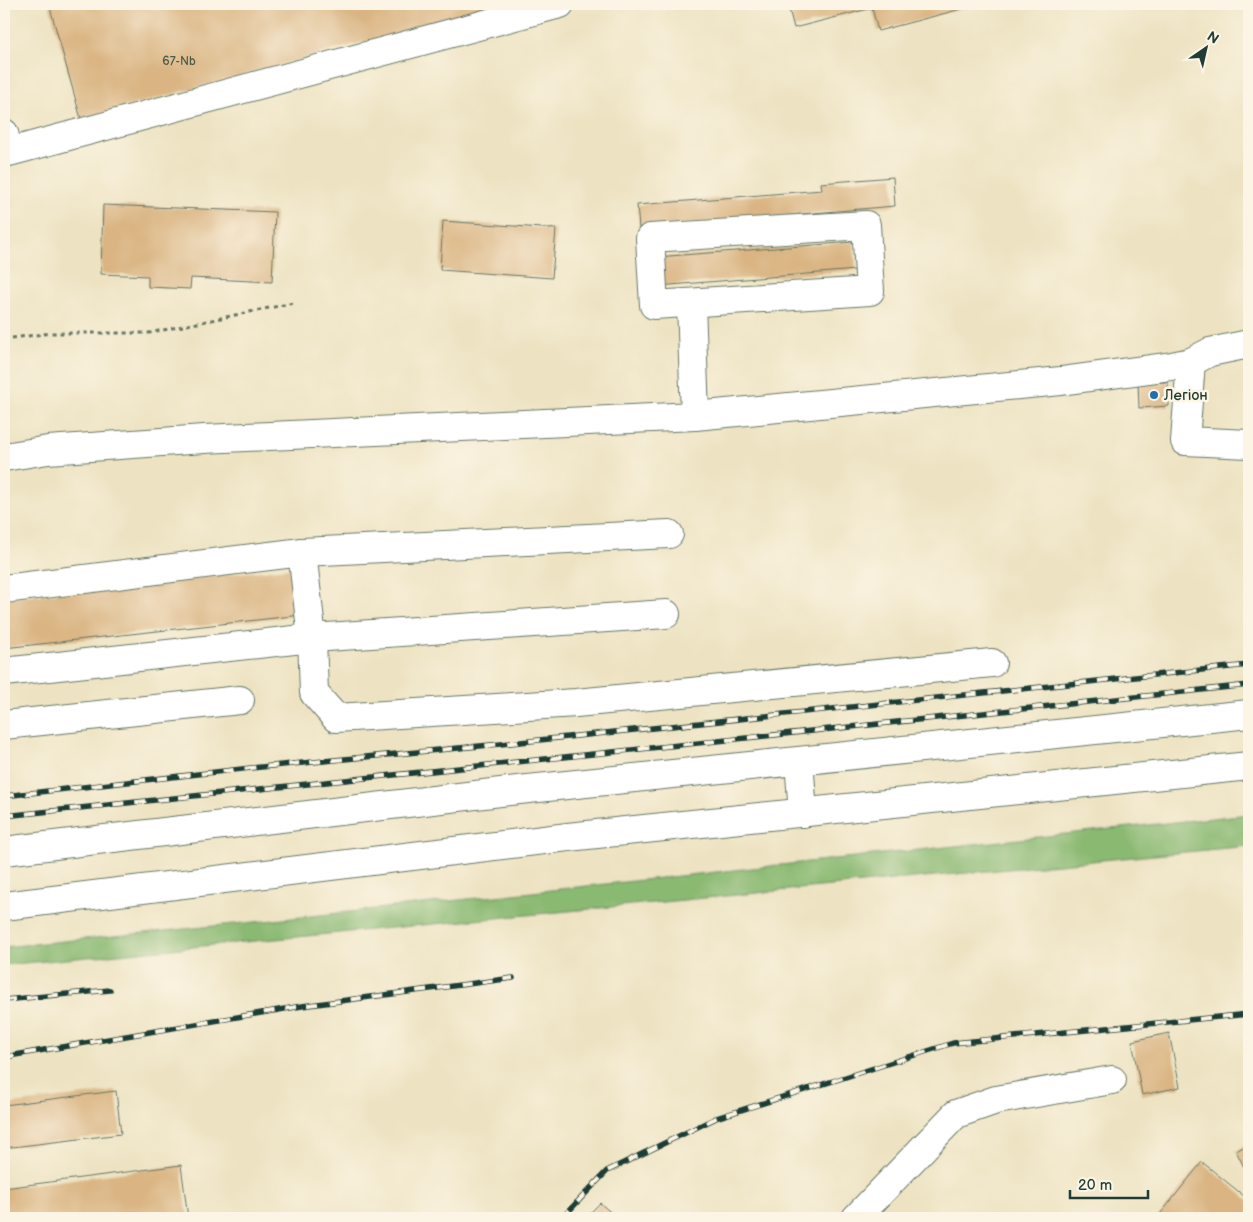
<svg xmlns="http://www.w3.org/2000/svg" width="1253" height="1222" font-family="'Balsamiq Sans',sans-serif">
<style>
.forest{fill:#8ab972;stroke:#547b53}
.building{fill:#dab583}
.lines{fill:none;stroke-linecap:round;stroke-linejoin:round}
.minor-casing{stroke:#677766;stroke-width:30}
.path{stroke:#677766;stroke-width:3;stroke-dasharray:4 4;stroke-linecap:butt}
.minor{stroke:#fff;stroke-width:28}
.rail-casing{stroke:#1f3d34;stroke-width:5.5}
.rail{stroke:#fcf5e5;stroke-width:4;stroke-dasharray:11;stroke-linecap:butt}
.poi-dot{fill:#1f6fb2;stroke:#fcf5e5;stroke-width:2}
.labels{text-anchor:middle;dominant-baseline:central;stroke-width:5;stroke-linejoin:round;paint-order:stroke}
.number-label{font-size:12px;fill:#4e5b48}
.poi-label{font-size:15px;fill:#1f3d34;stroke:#fcf5e5;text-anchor:start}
</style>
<rect width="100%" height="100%" fill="#fcf5e5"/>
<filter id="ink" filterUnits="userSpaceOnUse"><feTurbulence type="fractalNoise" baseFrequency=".02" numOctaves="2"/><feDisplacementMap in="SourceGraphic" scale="10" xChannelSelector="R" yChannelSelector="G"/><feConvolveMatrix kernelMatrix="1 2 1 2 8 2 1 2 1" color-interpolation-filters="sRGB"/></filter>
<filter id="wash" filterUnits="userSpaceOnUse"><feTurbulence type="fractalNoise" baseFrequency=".0096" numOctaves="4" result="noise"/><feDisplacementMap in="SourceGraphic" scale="20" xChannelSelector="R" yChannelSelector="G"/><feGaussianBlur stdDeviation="1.12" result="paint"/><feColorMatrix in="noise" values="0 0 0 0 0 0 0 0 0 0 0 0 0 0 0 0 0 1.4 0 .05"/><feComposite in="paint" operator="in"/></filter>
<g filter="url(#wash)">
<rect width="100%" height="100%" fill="#ede3c2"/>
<!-- forest -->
<path class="forest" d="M1249 814V846L4 965V947L284 919Z"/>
<g id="blocks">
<!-- building -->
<g class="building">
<path d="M49 4H504L81 119Z"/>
<path d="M774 4H980L878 31 872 8 794 28 788 5 775 9Z"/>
<path d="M893 177 895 206 639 228 637 205 822 190 821 183Z"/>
<path d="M103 205 275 212 272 282 191 278 190 289 148 287V276L101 274Z"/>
<path d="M443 221 556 229 552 278 440 270Z"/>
<path d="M854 242 856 270 658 286 656 257Z"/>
<path d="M1168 382 1169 406 1139 408 1138 383Z"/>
<path d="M296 567 302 615 4 648V599Z"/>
<path d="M1169 1033 1180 1087 1142 1095 1132 1041Z"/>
<path d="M116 1091 121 1134 4 1148V1105Z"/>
<path d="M1249 1144V1177L1236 1151Z"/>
<path d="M1202 1162 1249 1200V1218H1157Z"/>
<path d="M181 1165 188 1218H4V1188Z"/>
<path d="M600 1203 617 1218H585Z"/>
</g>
</g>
</g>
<g filter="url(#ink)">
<use href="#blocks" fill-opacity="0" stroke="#677766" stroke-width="1"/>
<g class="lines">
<!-- minor casing -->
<g class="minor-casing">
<g id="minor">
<path d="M4 133 9 152 560 4"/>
<path d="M866 225 870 291 654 305 650 238Z"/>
<path d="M691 303 695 416"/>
<path d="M1191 362 1185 441 1249 444"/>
<path d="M4 457 48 450 204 439 695 416 1061 381 1172 366 1191 362 1210 352 1249 344"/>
<path d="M302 552 312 638 314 693 336 718 576 703 992 663"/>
<path d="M4 589 302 552 669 534"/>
<path d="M4 672 312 638 666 614"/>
<path d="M4 725 240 700"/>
<path d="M799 761 803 813"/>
<path d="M4 851 509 791 1249 714"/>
<path d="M4 906 568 837 1249 766"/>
<path d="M856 1218 956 1114 996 1100 1112 1080"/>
</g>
</g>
<!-- path -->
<path class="path" d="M4 339 52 333H149L293 303"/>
<!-- minor -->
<use href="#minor" class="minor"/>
<!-- rail casing -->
<g class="rail-casing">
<g id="rail">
<path d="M4 796 251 768 511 743 1249 665"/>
<path d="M4 816 1249 685"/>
<path d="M4 1000 110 990"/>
<path d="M4 1059 15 1055 302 1006 513 978"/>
<path d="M562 1218 607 1171 716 1118 953 1043 1249 1014"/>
</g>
</g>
<!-- rail -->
<use href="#rail" class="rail"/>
</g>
</g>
<!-- markers -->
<circle class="poi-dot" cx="1154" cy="395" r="5"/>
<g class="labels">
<!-- number labels -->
<g class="number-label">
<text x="179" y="61">67-Nb</text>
</g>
<!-- poi labels -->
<g class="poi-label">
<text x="1164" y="395">Легіон</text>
</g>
</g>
<!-- margin -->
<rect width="1253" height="1222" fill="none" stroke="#fcf5e5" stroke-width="20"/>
<!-- north arrow -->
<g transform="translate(1206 48) rotate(34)" stroke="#fcf5e5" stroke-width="4" paint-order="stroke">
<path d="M0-4L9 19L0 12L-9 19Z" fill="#1f3d34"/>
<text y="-8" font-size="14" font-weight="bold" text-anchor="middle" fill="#1f3d34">N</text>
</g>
<!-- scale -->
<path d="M1070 1190v8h78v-8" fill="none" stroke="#1f3d34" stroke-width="2.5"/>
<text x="1078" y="1190" font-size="15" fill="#1f3d34" stroke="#fcf5e5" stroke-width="4" paint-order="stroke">20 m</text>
</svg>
